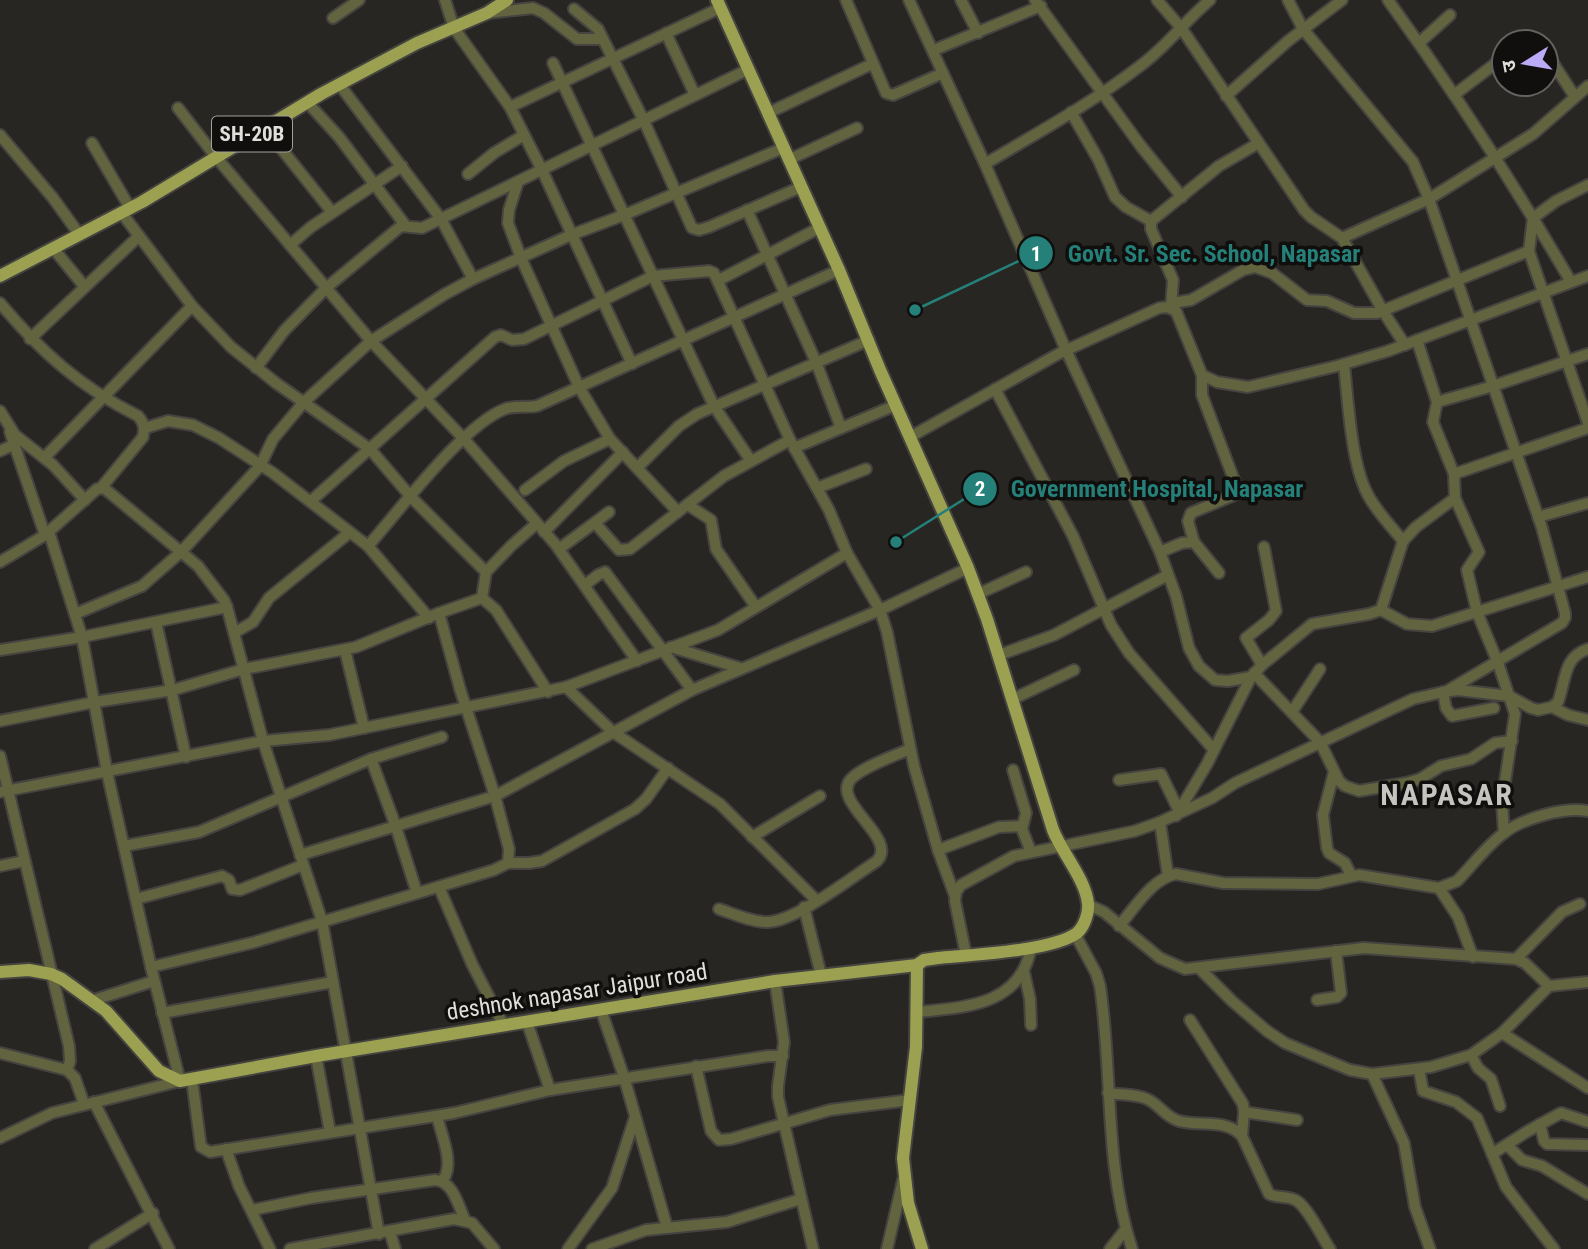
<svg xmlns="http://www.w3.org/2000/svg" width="1588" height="1249" font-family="'Roboto Condensed','Noto Sans Devanagari',sans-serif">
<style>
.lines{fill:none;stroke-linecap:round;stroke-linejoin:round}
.minor-casing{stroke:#454440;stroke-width:14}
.major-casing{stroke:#454440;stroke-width:16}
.minor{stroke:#61643f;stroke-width:10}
.major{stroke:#9ba151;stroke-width:12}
.labels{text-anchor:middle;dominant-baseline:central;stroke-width:7;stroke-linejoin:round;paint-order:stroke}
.shield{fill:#100f0d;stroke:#a2a19e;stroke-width:2}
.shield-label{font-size:21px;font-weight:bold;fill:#e0dfdc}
.street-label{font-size:23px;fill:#e0dfdc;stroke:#100f0d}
.district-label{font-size:30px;font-weight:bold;letter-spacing:2px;fill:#c6c4bf;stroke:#100f0d}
.leader{fill:none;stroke:#248079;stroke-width:2.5}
.callout-dot{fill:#248079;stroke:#100f0d;stroke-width:2.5}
.mark-label{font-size:21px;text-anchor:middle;font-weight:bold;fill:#fff}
.callout-label{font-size:24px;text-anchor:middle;font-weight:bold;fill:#248079;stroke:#100f0d;stroke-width:7;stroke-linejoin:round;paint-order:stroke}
</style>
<rect width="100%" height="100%" fill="#282622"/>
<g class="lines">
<!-- minor casing -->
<g class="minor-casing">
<g id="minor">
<path d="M445 0 454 28 510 107 542 170 632 364"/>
<path d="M846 0 886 93 893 95 943 73"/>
<path d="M909 0 985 164 1066 350 1160 552 1176 596 1189 648 1199 666 1215 680 1228 681 1251 677"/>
<path d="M961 0 978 33"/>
<path d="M1035 0 1140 145 1182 197"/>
<path d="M1157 0 1182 29 1304 210 1311 217 1342 238 1383 311 1405 345"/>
<path d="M1288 0 1303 29 1413 162 1429 199 1542 528 1565 613V618L1562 623 1447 691"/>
<path d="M1388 0C1454 91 1515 186 1571 282"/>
<path d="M574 9 598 29 644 121 692 228 699 230 709 227 801 187"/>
<path d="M487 13 533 8 544 13 577 39H603"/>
<path d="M333 18 359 0"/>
<path d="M666 33 695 95"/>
<path d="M1524 42 1528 39 1538 42"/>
<path d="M1419 43 1450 15"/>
<path d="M934 50 1041 6"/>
<path d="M1546 52 1575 97"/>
<path d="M553 63 714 406 751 461"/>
<path d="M339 84 441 219 473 279"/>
<path d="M1454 95 1504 57"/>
<path d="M1226 96 1288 41 1342 0"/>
<path d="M307 102 339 137 405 225"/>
<path d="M510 107 720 8"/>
<path d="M178 108 216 157 371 341 464 439 556 545 637 661"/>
<path d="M1071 112 1098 159 1115 197 1126 207 1151 221"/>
<path d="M768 113 872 64"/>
<path d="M264 127 332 212"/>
<path d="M0 135 53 198 79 234"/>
<path d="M92 143 130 208"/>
<path d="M788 160 857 128"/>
<path d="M985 164C1037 133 1092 103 1140 66 1167 46 1185 21 1210 0"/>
<path d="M468 174 494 153 524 135"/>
<path d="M518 182 509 210 508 223 521 258 579 387 610 439 678 512"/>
<path d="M1588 185 1556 201 1533 218 1529 251 1532 260 1588 423"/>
<path d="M747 210 816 362 841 428"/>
<path d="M121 212 192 306 231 347 276 383 370 449 411 497 486 572"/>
<path d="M1342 238 1429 199 1533 134 1588 86"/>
<path d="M290 245 311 227 402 166"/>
<path d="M53 248 84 286"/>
<path d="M719 280 819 228"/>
<path d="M0 303C41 352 80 387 138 416 144 423 145 427 143 437L101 488"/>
<path d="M1172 303 1191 300 1243 270 1255 267 1272 273 1307 300 1327 301 1354 313H1377L1529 251"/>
<path d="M1171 308 1173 280 1151 229V221L1219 166 1257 144"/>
<path d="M30 339 139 236"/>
<path d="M1344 364C1348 400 1351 462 1367 493 1375 510 1391 526 1403 541"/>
<path d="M256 368 284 331 326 288 401 226 422 228 749 69"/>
<path d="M995 389 1073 536 1111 625 1129 653 1214 750"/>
<path d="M1437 402 1493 386 1588 354"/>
<path d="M0 411 15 435 53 465 85 500"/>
<path d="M145 428 168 421 193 425 219 438 273 473 368 546 429 618"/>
<path d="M10 432 45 535"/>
<path d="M910 437 1060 353 1159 308 1167 307 1176 311 1202 375 1217 382 1248 387 1337 366 1388 351 1588 276"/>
<path d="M794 448 896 405"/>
<path d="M0 451 13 445"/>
<path d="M45 457 192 306"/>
<path d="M637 468 679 426 697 414 869 340"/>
<path d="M1454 474 1588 428"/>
<path d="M817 488 866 469"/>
<path d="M525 490 564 461 610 439"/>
<path d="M1455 498 1479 552 1467 570 1477 612 1498 663 1515 714 1502 802 1504 833"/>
<path d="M311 501 495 337 501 335 512 340 524 339 653 276 709 271 714 273 790 440 829 510 847 553 880 610 887 632 914 766 938 850 955 896"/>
<path d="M688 505 711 520 716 549 756 607"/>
<path d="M1538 517 1588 503"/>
<path d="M595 523 619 550 630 549 724 476 790 440"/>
<path d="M544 532 623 452"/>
<path d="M1194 542 1188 521 1191 513 1239 493 1202 395V375"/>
<path d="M368 546C399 511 464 424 505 409 515 405 527 408 537 406L839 270"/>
<path d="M559 549 609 512"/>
<path d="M1160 552 1182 543 1194 542 1219 573"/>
<path d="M0 562 45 535 97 489 104 488 198 566 224 600 227 607 263 741 322 921 379 1234"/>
<path d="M585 585 598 575 605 572 692 690"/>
<path d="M978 594 1026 572"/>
<path d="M482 598 486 572 511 546 536 524"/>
<path d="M1381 610 1407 624 1432 626 1588 577"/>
<path d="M75 614 142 586 181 552 260 466 273 439 304 402 371 341 445 294 473 279 571 235 624 215 783 148"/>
<path d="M156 622 186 757"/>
<path d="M234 633 253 622 269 598 349 533"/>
<path d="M671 647 740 668"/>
<path d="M0 650 82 637 227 607"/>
<path d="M345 650 364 728"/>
<path d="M999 655 1054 635 1168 575"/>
<path d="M1262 665 1246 638 1269 620 1276 611 1264 547"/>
<path d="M1254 673 1320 742 1339 781 1345 786 1359 791 1406 783 1420 779 1441 766 1471 759 1495 743 1512 741"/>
<path d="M566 687 613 732 720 804 817 901"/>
<path d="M1443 692 1446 708 1452 716 1494 708"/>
<path d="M1013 699 1074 670"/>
<path d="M1552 707 1568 715 1588 720"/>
<path d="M1292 712 1320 669"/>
<path d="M0 721 95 702 173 690 244 669 356 647 439 613 482 598 496 610 548 692"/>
<path d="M0 756 69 1046 70 1061 67 1070"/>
<path d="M371 759 395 824 417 893"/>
<path d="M1013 770 1026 813 1022 829 1031 852"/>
<path d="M1334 772 1323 815 1327 848 1329 853 1345 863 1351 875"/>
<path d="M1119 780 1161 774 1179 811"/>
<path d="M0 792 263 741 329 735 566 687 718 630 847 553"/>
<path d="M1176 816 1207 764 1251 677 1262 665 1312 624 1369 614 1381 610 1403 541 1416 527 1455 498 1454 474 1433 422 1437 402 1417 340"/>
<path d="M1160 822 1168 876"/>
<path d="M752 837 820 796"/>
<path d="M124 846 199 832 371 759 442 737"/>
<path d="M938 850 999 827 1022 826"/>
<path d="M300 855 495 796 692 690 880 610 968 568"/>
<path d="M508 863H529L542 861 635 809 646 799 668 768"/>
<path d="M0 866 24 861"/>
<path d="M439 887 472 964 504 1026"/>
<path d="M1439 888 1458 917 1473 957"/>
<path d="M136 899 222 876 229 880 232 889 240 890 303 865"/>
<path d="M1089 905 1104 912 1160 958 1185 969 1364 948 1516 959 1525 963 1549 986"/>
<path d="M804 907 821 975"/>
<path d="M719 909C734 914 751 922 767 922 795 922 852 877 877 861 899 838 830 802 851 779 862 767 894 756 910 749"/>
<path d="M1119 926C1135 908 1151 879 1176 874L1223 883 1318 884 1359 875 1439 888 1457 881C1472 866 1486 846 1504 833 1523 818 1564 807 1588 811"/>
<path d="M1075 934 1096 973 1100 986C1113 1074 1104 1164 1132 1249"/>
<path d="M966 955 955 901 956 892 961 885 1014 856 1135 831 1160 822 1212 798 1235 783 1413 699 1443 692 1458 690 1509 696 1531 708 1538 710 1552 707 1558 702C1566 681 1563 657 1588 649"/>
<path d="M1516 959 1562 912 1580 904"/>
<path d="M151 967 255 942 494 870 508 863 509 849 495 796 460 689 439 613"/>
<path d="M1199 968 1232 1001 1267 1031 1285 1043 1350 1070 1372 1074 1431 1067 1471 1055 1502 1033 1549 986 1588 982"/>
<path d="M1024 972 1030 999 1031 1025"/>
<path d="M775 981 784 1042 778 1086V1097L813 1249"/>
<path d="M94 1000 154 981"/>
<path d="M1317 1000 1337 997 1341 993 1336 951"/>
<path d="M601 1010 624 1077 667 1227"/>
<path d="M918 1012C965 1007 1021 1006 1031 947"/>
<path d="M162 1013 333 982"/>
<path d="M1190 1020 1243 1104 1244 1112 1242 1136"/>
<path d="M527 1022 550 1090"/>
<path d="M1502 1033 1588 1088"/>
<path d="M0 1053 67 1070 75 1078 84 1104"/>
<path d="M1471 1055 1478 1068 1491 1079 1500 1106"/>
<path d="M316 1056 330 1132"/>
<path d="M696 1066 711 1131 719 1140 731 1139 830 1110 910 1100"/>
<path d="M1419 1069 1423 1091 1456 1102 1477 1118 1506 1187 1554 1249"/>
<path d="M1372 1074 1404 1143 1415 1207 1430 1249"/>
<path d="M192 1080 201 1147 210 1152 454 1113 550 1090 768 1056H783"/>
<path d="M1108 1093C1120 1095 1136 1094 1147 1099 1159 1104 1165 1117 1179 1121 1200 1127 1226 1118 1242 1136L1269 1194C1278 1199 1288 1195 1297 1201 1308 1208 1322 1237 1330 1249"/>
<path d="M94 1102 169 1249"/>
<path d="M1244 1112 1297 1120"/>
<path d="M437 1116C441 1134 455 1164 443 1180"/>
<path d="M1540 1124 1544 1141 1547 1144 1588 1145"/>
<path d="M0 1138 52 1113 180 1081 151 967 107 772 82 637 49 532"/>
<path d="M1507 1145 1522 1160 1542 1166 1588 1194"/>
<path d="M226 1149 239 1186 270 1249"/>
<path d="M1492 1154 1528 1131 1561 1113 1588 1122"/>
<path d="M252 1210 311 1198 435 1180C453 1181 458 1205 465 1220"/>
<path d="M390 1232 395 1249"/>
<path d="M95 1249 153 1213"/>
<path d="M290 1249 454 1219 472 1223 494 1249"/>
<path d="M568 1249 612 1188 635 1117"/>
<path d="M592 1249 646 1230 727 1222 801 1199"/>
<path d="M887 1249 903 1180"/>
<path d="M1110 1249 1125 1230"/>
</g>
</g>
<!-- major casing -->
<g class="major-casing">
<g id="major">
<path d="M0 276 142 202 321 94 417 43 487 13 507 0"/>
<path d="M917 965 916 1047 903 1158 908 1203 922 1249"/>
<path d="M0 972 29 970 51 974 62 979 106 1011 159 1071 180 1081 316 1056 775 981 917 965 924 960 938 958C969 955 1053 951 1077 933 1084 927 1089 913 1088 904 1086 880 1062 853 1053 830L987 619 968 568 880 370 839 270 717 0"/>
</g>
</g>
<!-- minor -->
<use href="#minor" class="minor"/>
<!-- major -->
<use href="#major" class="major"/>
</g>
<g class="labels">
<!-- shield labels -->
<rect class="shield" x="212" y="116.5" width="80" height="35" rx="5"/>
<g class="shield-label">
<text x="252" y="134">SH-20B</text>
</g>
<!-- street labels -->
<g class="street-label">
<text transform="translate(577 992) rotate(-9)">deshnok napasar Jaipur road</text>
</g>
<!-- district labels -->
<g class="district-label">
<text x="1447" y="794">NAPASAR</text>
</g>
</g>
<!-- callouts -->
<path class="leader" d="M915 310L1036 253M896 542L980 489"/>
<g class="callout-dot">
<circle cx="915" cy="310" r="7"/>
<circle cx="896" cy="542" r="7"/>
<circle cx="1036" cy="253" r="18"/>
<circle cx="980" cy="489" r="18"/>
</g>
<g class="mark-label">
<text x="1036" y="261">1</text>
<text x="980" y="496">2</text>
</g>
<g class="callout-label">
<text x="1214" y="262">Govt. Sr. Sec. School, Napasar</text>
<text x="1157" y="497">Government Hospital, Napasar</text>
</g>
<!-- north arrow -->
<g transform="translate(1525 63) rotate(259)"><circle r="33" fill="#100f0d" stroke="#636260" stroke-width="2"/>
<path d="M0-5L12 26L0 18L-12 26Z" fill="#bbaaf6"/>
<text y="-10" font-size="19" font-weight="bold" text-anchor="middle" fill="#e0dfdc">उ</text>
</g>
</svg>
